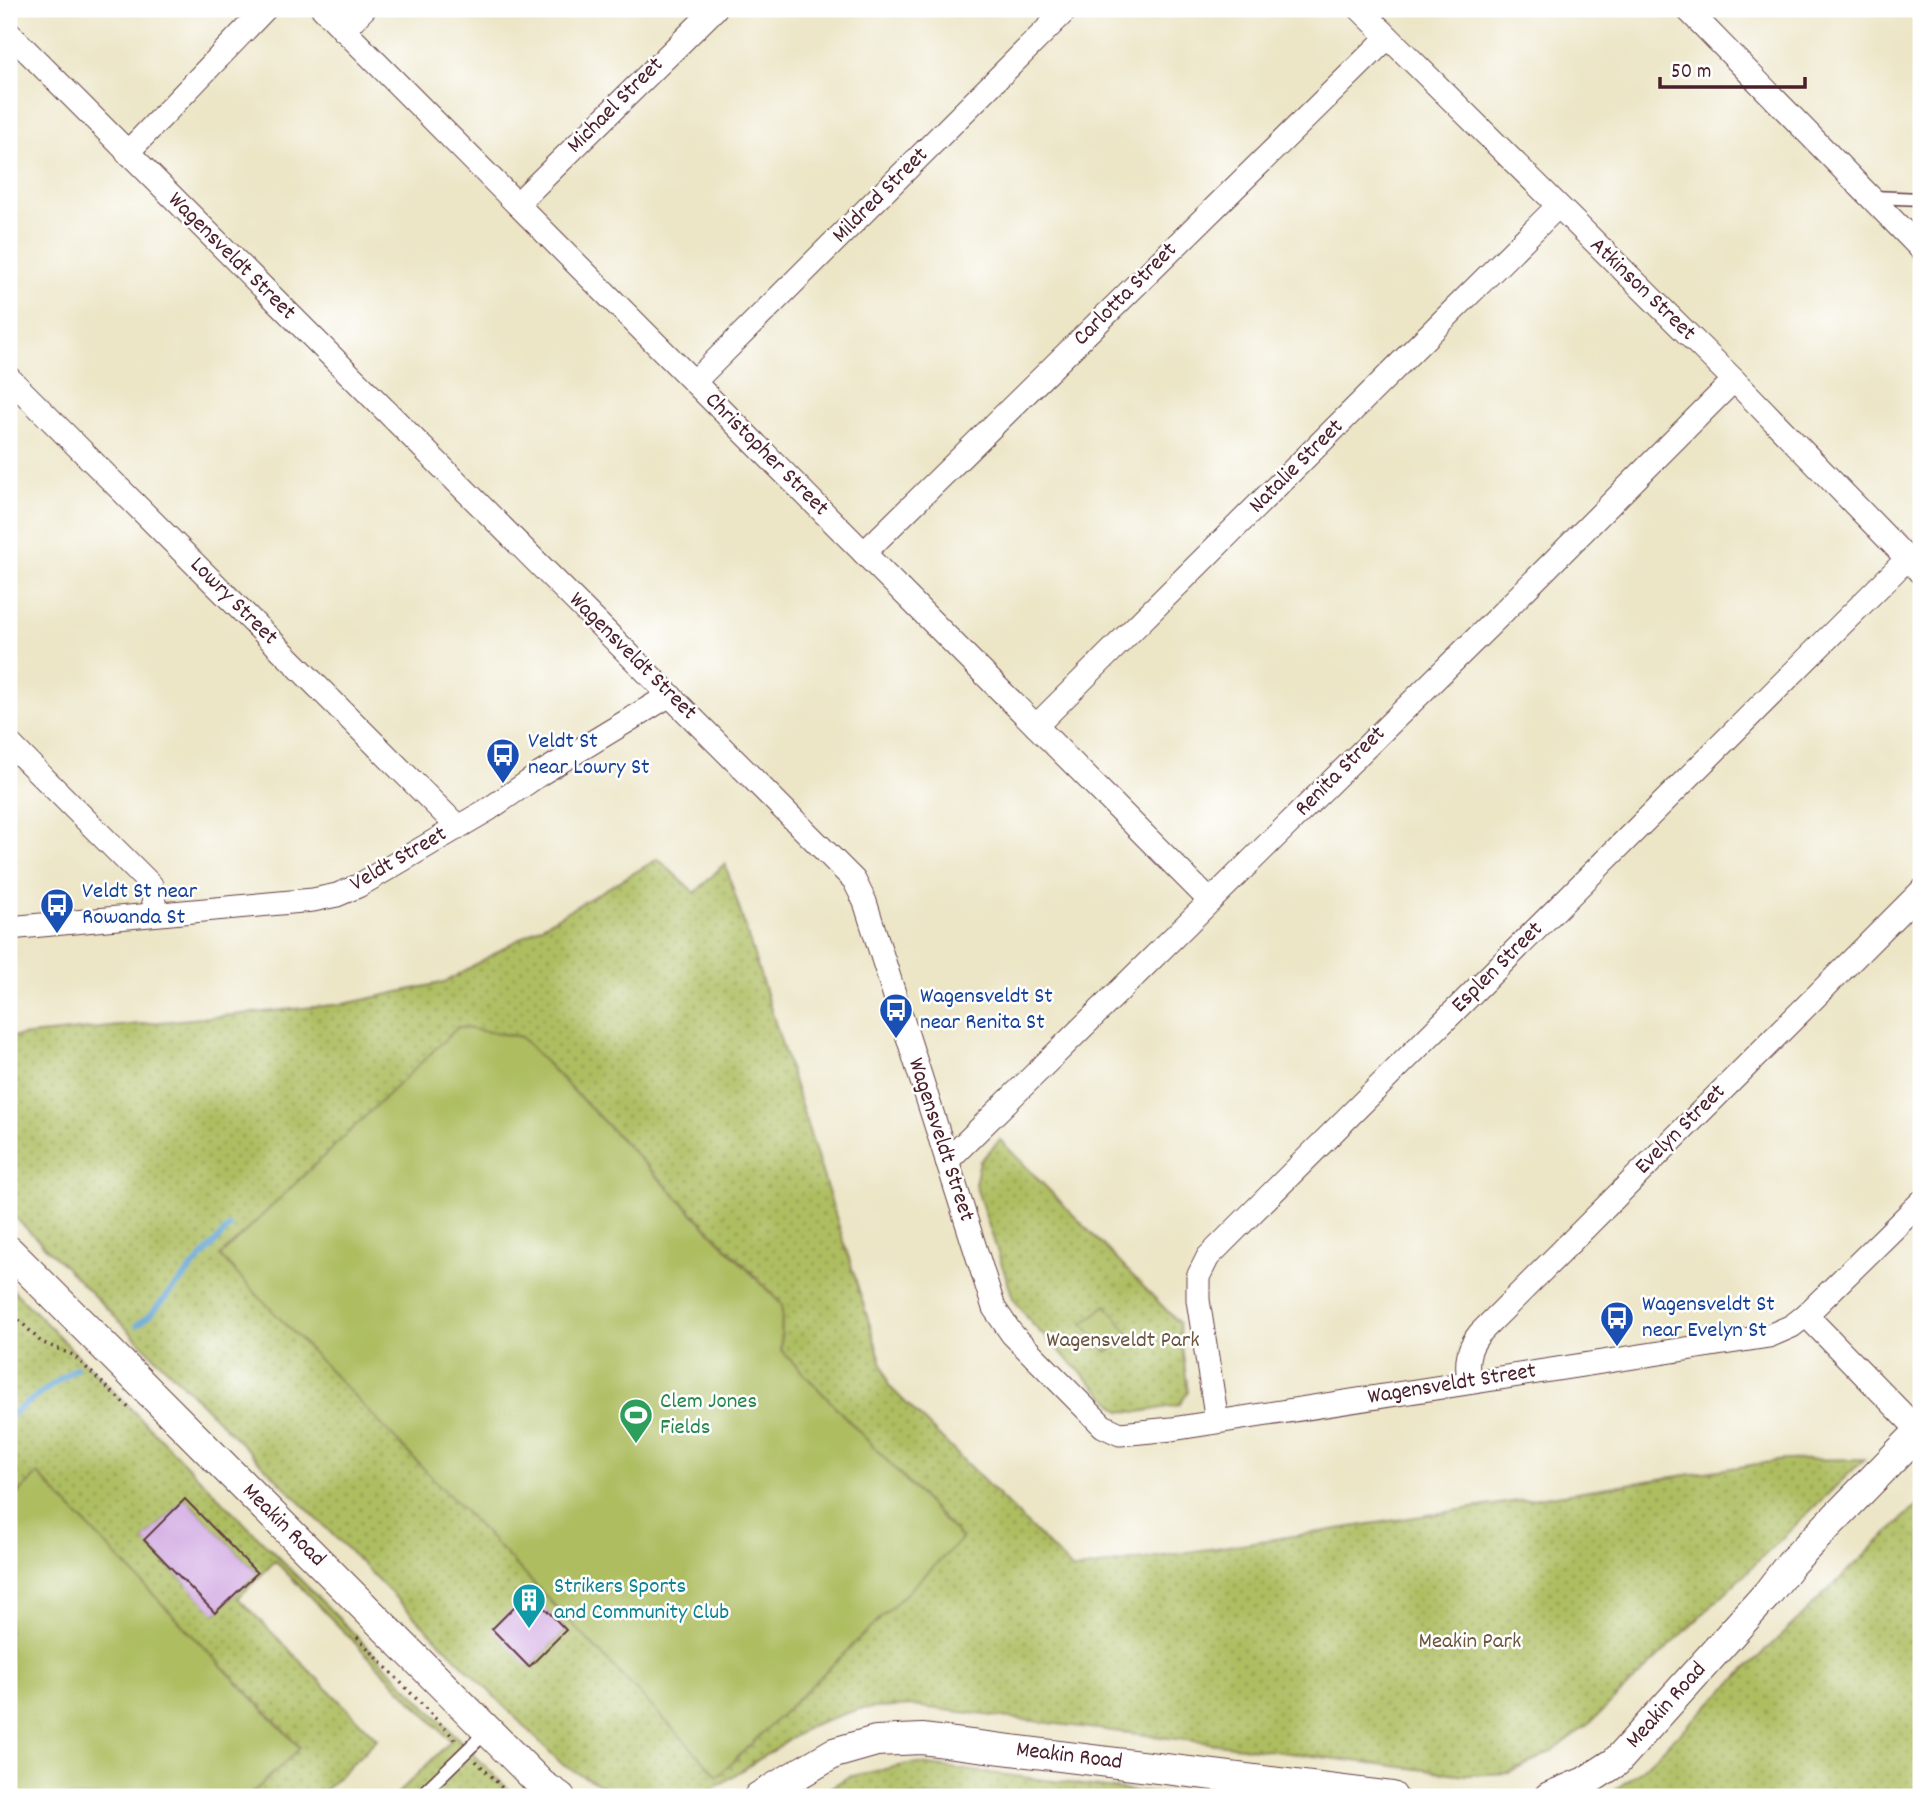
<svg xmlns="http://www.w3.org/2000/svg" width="1930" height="1806" font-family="Dekko,sans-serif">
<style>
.grass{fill:url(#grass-dots);stroke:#7c6e46;stroke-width:2;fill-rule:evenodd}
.garden{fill:#adbd60;stroke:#7c6e46;stroke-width:2}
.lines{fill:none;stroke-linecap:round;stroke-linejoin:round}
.stream{stroke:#5fa2d3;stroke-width:6}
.building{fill:#d3ace3}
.service-casing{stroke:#623d42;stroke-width:15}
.minor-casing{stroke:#623d42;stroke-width:25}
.tertiary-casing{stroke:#623d42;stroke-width:32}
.path{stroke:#623d42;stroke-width:3.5;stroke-dasharray:2 5;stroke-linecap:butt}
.service{stroke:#fff;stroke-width:12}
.minor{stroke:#fff;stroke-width:23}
.tertiary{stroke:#fff;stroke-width:30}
.labels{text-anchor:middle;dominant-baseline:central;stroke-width:5;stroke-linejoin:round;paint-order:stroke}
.street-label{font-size:23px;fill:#4a1f2b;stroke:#fff}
.transit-label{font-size:23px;fill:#164399;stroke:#fff;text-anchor:start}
.park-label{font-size:23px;fill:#6d563e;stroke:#fff}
.leisure-label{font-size:23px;fill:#27864d;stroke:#fff;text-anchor:start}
.culture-label{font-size:23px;fill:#0d838f;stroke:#fff;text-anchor:start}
</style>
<defs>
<pattern id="grass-dots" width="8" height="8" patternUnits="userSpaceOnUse" patternTransform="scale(1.75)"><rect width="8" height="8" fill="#adbd60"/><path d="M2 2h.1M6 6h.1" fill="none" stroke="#8f994f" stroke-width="1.8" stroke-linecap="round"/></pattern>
</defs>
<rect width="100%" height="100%" fill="#fff"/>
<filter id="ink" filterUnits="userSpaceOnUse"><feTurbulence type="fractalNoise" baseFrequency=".0143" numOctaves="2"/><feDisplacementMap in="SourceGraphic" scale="14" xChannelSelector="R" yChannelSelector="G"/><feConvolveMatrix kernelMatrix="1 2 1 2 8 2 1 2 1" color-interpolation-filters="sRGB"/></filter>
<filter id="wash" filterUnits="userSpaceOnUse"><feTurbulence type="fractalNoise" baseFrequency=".00686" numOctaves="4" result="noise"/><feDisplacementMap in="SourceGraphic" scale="28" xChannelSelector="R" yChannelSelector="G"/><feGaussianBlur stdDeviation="1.57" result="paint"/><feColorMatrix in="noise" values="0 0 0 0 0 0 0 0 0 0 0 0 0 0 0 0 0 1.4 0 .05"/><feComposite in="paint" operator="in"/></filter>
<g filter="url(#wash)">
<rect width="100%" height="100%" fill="#ece5c6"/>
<!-- grass -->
<g class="grass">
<path d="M658 859 695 893 725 863 889 1386 1073 1570 1783 1460 1864 1459 1590 1723 1552 1752 1509 1773 1466 1775 913 1706 859 1709 812 1725 705 1794C678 1799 644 1801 617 1792 599 1786 580 1774 563 1765L9 1211V1037L344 1004 445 982ZM458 1027 521 1037 782 1304 781 1350ZM529 1593 566 1630 529 1667Z"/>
<path d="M1000 1140 1179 1323 1188 1392 1179 1405 1140 1412 1120 1411 1032 1324 1013 1298 975 1184 980 1161Z"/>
<path d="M9 1286 516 1797H394L451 1741 275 1561 238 1598 377 1739 322 1793 326 1797H248L300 1747 38 1475 9 1502ZM185 1499 256 1572 216 1613 144 1540Z"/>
<path d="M1921 1501V1797H1605L1638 1773Z"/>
<path d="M913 1763 1178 1797H815L848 1777Z"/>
</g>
<!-- garden -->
<g class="garden">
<path d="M458 1027 521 1037 782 1305 781 1350 962 1539 718 1776 220 1256Z"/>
<path d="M1106 1305 1129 1334 1107 1352 1083 1324Z"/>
<path d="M38 1474 300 1748 248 1797H9V1502Z"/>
</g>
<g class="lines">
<!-- stream -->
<g class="stream">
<path d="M137 1325 149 1316 229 1227"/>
<path d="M9 1416 76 1368"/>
</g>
</g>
<g id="blocks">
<!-- building -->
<g class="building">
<path d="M185 1499 257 1573 215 1613 144 1540Z"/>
<path d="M529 1592 566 1630 529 1667 492 1629Z"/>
</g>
</g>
</g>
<g filter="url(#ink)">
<use href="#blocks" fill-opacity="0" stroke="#623d42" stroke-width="2"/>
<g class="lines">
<!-- service casing -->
<g class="service-casing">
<g id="service">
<path d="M1873 197 1921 199"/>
<path d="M419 1797 487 1731"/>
</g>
</g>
<!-- minor casing -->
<g class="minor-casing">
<g id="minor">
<path d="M323 9 1210 901"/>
<path d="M1360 9 1734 380 1921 573"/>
<path d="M1687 9 1921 249"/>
<path d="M343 30 364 9"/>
<path d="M9 33 854 880 865 902 994 1308 1012 1334 1103 1426 1120 1434 1172 1429 1769 1336 1792 1326 1806 1315 1921 1202"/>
<path d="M127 153 265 9"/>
<path d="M517 204 715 9"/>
<path d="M9 378 457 826"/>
<path d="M694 382 1067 9"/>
<path d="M864 553 1388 37"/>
<path d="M1036 726 1557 207"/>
<path d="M9 743 151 885 156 913"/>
<path d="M9 928 313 900 337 895 358 886 489 809 540 774 670 695"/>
<path d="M947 1161 1500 615 1734 380"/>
<path d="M1806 1315 1921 1433"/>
<path d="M1469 1382C1466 1362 1467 1349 1480 1333L1921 891"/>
<path d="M1217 1421 1198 1300V1277L1208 1257 1907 559"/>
</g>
</g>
<!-- tertiary casing -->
<g class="tertiary-casing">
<g id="tertiary">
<path d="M9 1251 542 1785 560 1797"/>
<path d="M759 1797 834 1753 876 1741 922 1739 1392 1797"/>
<path d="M1549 1797 1585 1782 1616 1762 1768 1593 1791 1563 1921 1430"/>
</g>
</g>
<!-- path -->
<g class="path">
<path d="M9 1310 41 1342 73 1355 132 1411"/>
<path d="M357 1637 456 1740"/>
<path d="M476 1761 511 1797"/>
</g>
<!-- service -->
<use href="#service" class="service"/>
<!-- minor -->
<use href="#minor" class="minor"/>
<!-- tertiary -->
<use href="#tertiary" class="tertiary"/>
</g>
</g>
<!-- icons -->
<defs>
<g id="bus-pin" transform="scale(1.75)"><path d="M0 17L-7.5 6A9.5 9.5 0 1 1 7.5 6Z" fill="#1a4fb4" stroke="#fff"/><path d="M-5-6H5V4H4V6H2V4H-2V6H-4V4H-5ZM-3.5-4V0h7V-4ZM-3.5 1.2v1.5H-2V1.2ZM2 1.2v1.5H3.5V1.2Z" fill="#fff"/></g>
<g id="stadium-pin" transform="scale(1.75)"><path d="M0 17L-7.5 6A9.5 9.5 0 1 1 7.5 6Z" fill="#2e9e5b" stroke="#fff"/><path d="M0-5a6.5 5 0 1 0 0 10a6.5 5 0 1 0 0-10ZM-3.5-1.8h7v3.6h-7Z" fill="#fff"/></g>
<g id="building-pin" transform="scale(1.75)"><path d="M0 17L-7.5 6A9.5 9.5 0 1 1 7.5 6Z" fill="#0f9aa8" stroke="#fff"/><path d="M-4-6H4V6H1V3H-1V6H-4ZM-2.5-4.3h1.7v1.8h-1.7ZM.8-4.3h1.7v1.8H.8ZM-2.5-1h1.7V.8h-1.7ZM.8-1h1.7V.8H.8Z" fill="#fff"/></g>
</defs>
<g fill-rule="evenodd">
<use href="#bus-pin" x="503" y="755"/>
<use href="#bus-pin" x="57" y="905"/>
<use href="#bus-pin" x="896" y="1010"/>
<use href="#bus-pin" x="1617" y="1318"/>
<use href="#stadium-pin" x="636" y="1415"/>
<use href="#building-pin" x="529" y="1600"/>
</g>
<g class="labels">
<!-- street labels -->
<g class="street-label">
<text transform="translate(616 106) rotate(-45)">Michael Street</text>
<text transform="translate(881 196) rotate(-45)">Mildred Street</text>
<text transform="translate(231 257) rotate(45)">Wagensveldt Street</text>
<text transform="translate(1642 290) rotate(44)">Atkinson Street</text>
<text transform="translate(1126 295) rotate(-45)">Carlotta Street</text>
<text transform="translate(766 455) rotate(45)">Christopher Street</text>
<text transform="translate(1297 467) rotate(-45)">Natalie Street</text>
<text transform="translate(233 602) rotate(45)">Lowry Street</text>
<text transform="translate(632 657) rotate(45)">Wagensveldt Street</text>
<text transform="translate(1341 772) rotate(-45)">Renita Street</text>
<text transform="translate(399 860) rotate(-30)">Veldt Street</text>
<text transform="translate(1498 968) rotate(-45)">Esplen Street</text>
<text transform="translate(1681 1130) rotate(-45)">Evelyn Street</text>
<text transform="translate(940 1140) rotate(72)">Wagensveldt Street</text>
<text transform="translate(1452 1385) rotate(-9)">Wagensveldt Street</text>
<text transform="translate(283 1526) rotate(45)">Meakin Road</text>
<text transform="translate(1667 1706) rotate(-48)">Meakin Road</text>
<text transform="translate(1069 1757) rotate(7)">Meakin Road</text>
</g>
<!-- transit labels -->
<g class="transit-label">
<text x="528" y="742">Veldt St<tspan x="528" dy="26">near Lowry St</tspan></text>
<text x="82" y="892">Veldt St near<tspan x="82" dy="26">Rowanda St</tspan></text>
<text x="920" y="997">Wagensveldt St<tspan x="920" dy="26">near Renita St</tspan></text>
<text x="1642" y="1305">Wagensveldt St<tspan x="1642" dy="26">near Evelyn St</tspan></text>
</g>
<!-- park labels -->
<g class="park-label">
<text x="1123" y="1341">Wagensveldt Park</text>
<text x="1470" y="1642">Meakin Park</text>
</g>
<!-- leisure labels -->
<g class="leisure-label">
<text x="660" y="1402">Clem Jones<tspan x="660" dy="26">Fields</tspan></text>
</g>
<!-- culture labels -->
<g class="culture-label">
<text x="554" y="1587">Strikers Sports<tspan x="554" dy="26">and Community Club</tspan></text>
</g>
</g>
<!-- margin -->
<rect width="1930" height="1806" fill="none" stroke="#fff" stroke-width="35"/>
<!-- scale -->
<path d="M1660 77v10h145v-10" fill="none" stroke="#4a1f2b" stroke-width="3.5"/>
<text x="1671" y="77" font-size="21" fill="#4a1f2b" stroke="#ffffff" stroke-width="5" paint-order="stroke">50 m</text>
</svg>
